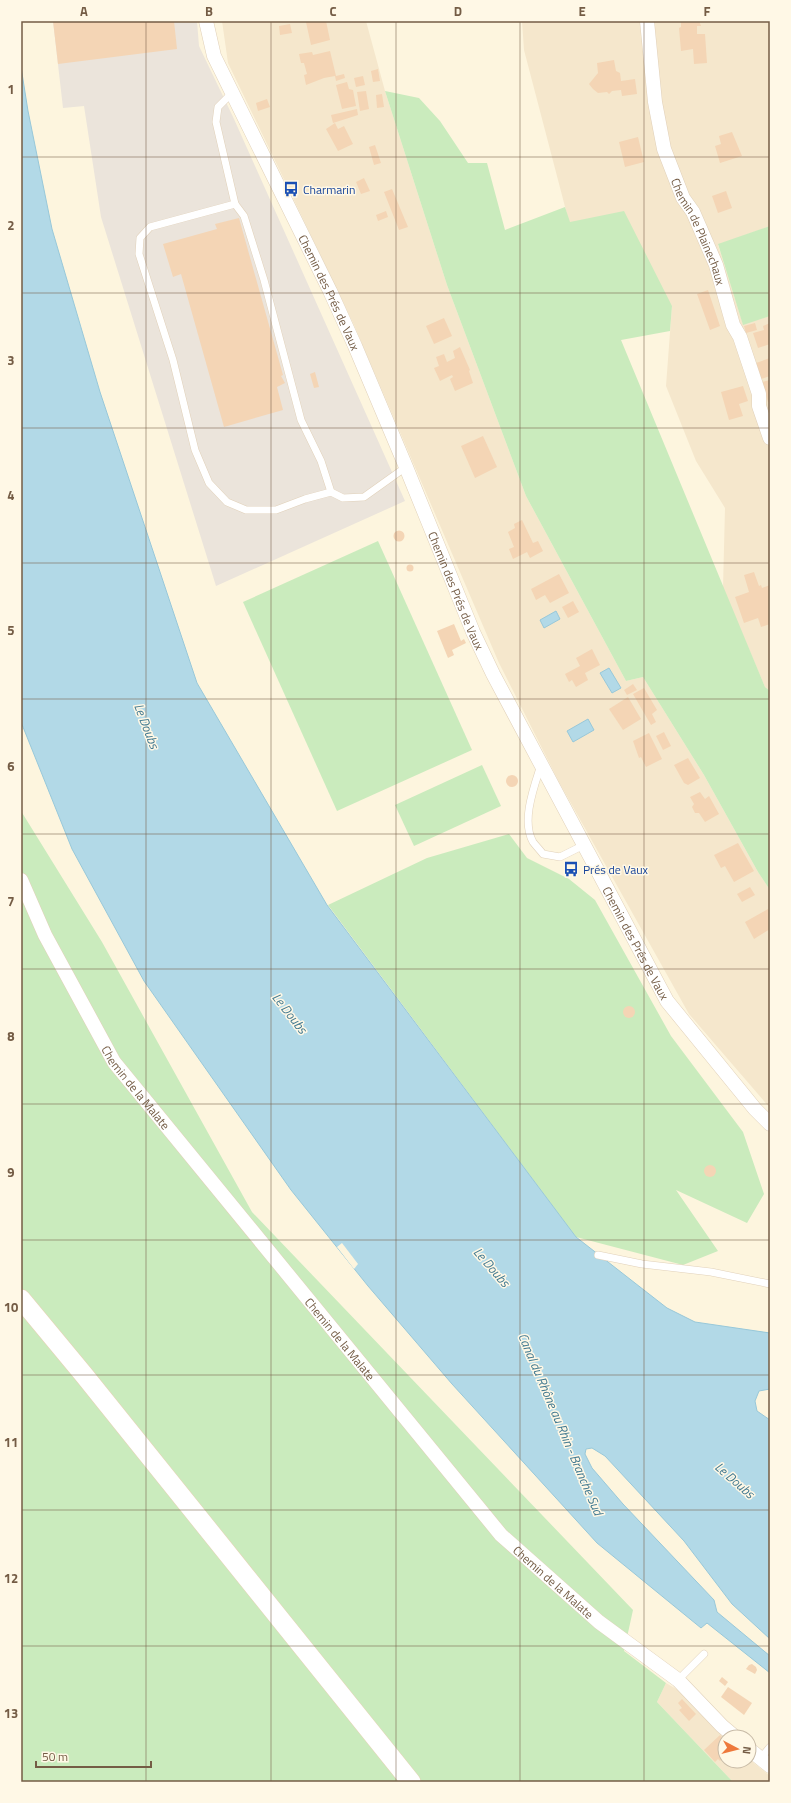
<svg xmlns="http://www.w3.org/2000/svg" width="791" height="1803" font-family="'Titillium Web',sans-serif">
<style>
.residential{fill:#f5e7cc}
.industrial{fill:#ebe4db}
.green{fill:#caebbd}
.water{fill:#b2d9e7;stroke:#98c8d9}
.pier{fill:#fdf5de}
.building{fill:#f4d5b5}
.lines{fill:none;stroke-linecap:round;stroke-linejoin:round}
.service-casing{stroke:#e1d1ba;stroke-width:8}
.minor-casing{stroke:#e1d1ba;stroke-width:15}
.secondary-casing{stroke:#e7d3b8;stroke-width:20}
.service{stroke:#fff;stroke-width:7}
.minor{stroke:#fff;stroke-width:14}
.secondary{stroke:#fff;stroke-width:19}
.grid{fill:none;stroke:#745c45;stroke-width:1;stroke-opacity:0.55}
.labels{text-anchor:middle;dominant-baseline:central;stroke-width:3;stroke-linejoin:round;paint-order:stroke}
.transit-label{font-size:12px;fill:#164399;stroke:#fff8e6;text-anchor:start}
.street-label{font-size:12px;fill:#745c45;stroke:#fff8e6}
.water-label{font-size:13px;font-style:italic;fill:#417990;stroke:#fff8e6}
.neatline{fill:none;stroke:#745c45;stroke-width:1.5}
.grid-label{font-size:13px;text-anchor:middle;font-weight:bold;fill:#745c45}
</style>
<rect width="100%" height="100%" fill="#fdf5de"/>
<!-- residential -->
<g class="residential">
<path d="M222 21H366L385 91 447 285 526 496 626 681 643 677 704 775 758 872 770 890V1108L689 1014 559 782 499 663 354 325 228 63Z"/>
<path d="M522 21H770V226L718 245 743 324 770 316V691L765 687 723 588 725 508 696 461 666 386 672 306 569 222 524 50Z"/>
<path d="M666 1683 678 1690 725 1738V1761H749V1759L770 1776V1782H733L657 1702Z"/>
</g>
<!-- industrial -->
<path class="industrial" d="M53 21H197L199 46 234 119 405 501 216 586 101 217 84 106 63 108Z"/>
<!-- green -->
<g class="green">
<path d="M385 91 419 98 440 121 468 163H487L505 230 565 207 570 222 624 211 672 306 670 331 621 340 765 687 770 691V890L758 872 704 775 643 677 626 681 526 496 447 285Z"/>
<path d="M770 226V316L743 325 718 244Z"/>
<path d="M378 541 472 750 337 811 243 602Z"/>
<path d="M482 765 501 806 414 846 395 805Z"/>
<path d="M21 811 102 942 252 1212 633 1610 624 1651 666 1683 657 1702 733 1782H21Z"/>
<path d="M509 834 527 858 569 879 595 900 671 1036 743 1132 764 1194 747 1223 676 1190 718 1251 683 1265 576 1237 328 905 427 858Z"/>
</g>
<!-- water -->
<g class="water">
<path d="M21 67 28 111 52 229 100 392 197 683 327 905 576 1237 667 1308 695 1322 770 1333V1389L759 1391 755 1401 757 1411 770 1420V1639L732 1604 684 1541 605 1456 592 1448 586 1449 585 1454 592 1468 623 1504 714 1600 717 1612 770 1656V1673L707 1623 701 1628 597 1543 452 1384 368 1286 291 1190 144 981 72 849 21 722Z"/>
<path d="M556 611 560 619 544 628 540 620Z"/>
<path d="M609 668 621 688 612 693 600 673Z"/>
<path d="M588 719 594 730 573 742 567 731Z"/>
</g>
<!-- pier -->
<path class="pier" d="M342 1243 358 1264 354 1269 337 1247Z"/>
<!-- building -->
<g class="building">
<path d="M53 21H174L177 49 58 64Z"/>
<path d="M310 21H326L330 40 311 45 306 22Z"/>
<path d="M681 21H699L701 26H697V34H705L707 63 694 64 693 49 681 51 679 28 681 27Z"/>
<path d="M290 24 292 33 280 35 279 26Z"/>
<path d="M330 51 336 76 344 74 345 78 336 81 335 76 324 78 306 85 304 75 307 74 304 63H301L299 54 312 52 313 55Z"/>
<path d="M614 60 616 71 620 73 621 81 635 79 637 94 622 96 621 90 612 91 609 94 607 92 598 93 593 89 589 84 598 73 597 63Z"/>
<path d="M378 69 380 81 373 82 371 71Z"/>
<path d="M363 76 365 85 356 87 354 78Z"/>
<path d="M347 82 349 89 353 90 356 106 342 109 336 85Z"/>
<path d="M366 91 369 109 360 111 357 92Z"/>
<path d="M382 94 384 107 377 108 376 95Z"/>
<path d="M267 99 270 107 258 111 256 103Z"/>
<path d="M357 109 358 115 333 123 331 115Z"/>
<path d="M335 123 338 129 344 126 353 144 338 151 326 129Z"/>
<path d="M732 132 742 156 720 163 715 146 721 144 719 136Z"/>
<path d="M638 137 644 162 625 167 619 142Z"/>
<path d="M375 145 381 163 374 165 369 147Z"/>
<path d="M364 178 370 191 361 194 356 182Z"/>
<path d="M392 189 408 227 399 230 384 192Z"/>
<path d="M726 191 732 208 718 213 712 196Z"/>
<path d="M386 211 388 217 378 221 376 215Z"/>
<path d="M239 218 283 375 281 376 285 383 277 387 283 410 224 427 181 274 173 277 163 244 217 229 215 224Z"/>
<path d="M708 290 720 326 710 330 697 294Z"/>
<path d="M444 318 452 336 434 344 426 326Z"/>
<path d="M755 323 757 330 746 333 744 326Z"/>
<path d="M770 323V344L758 348 753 333 764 330 763 326Z"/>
<path d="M460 347 470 370 469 371 473 383 455 391 450 379 453 377 452 375 440 381 434 368 439 366 436 357 444 354 447 362 455 358 453 351Z"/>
<path d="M770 358V376L761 379 756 363Z"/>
<path d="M315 372 319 387 314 388 310 374Z"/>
<path d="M770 380V402H768L762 382Z"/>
<path d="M743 386 748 401 739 404 743 416 729 420 721 392Z"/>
<path d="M483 436 497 467 475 478 461 446Z"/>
<path d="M522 520 533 543 538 541 543 551 530 558 527 552 513 559 509 549 514 547 508 532 515 528 514 524Z"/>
<circle cx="399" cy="536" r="5.5"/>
<circle cx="410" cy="568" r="3.5"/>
<path d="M754 572 759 586 761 585 762 588 770 585V624L761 627 758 618 744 623 735 597 749 592 744 575Z"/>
<path d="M559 574 569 593 550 603 545 595 536 600 531 589Z"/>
<path d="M573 601 579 612 568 618 562 607Z"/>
<path d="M454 624 461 641 464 639 466 643 452 650 454 655 448 658 437 631Z"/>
<path d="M592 649 600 665 585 673 588 680 576 687 572 680 569 682 565 674 580 666 576 658Z"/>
<path d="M633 684 637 690 627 695 624 690Z"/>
<path d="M644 688 657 710 652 714 656 722 651 725 633 694Z"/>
<path d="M628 697 641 719 623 730 609 709Z"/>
<path d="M664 732 671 746 663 750 656 736Z"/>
<path d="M649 733 662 759 646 767 641 757 639 758 633 741Z"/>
<path d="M688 758 700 778 688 785 684 783 674 765Z"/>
<circle cx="512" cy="781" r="6"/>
<path d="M700 792 705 799 709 796 719 814 705 822 699 813H695L692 807 694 804 690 797Z"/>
<path d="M738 843 754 871 734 882 725 866 721 868 714 855Z"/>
<path d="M750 887 755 895 742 902 737 894Z"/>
<path d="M768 909 770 912V929L754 939 745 922Z"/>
<circle cx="629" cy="1012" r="6"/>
<circle cx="710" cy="1171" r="6"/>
<path d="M752 1664 756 1667 757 1670 755 1674 746 1669 749 1665Z"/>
<path d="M722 1677 728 1682 725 1686 719 1681Z"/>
<path d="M728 1687 752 1703 744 1715 721 1697Z"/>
<path d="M682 1699 696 1714 689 1721 679 1710 682 1708 678 1703Z"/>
<path d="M720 1735 725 1740V1755L720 1761 718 1759 715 1762 704 1750Z"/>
</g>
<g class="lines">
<!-- service casing -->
<g class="service-casing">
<g id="service">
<path d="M231 94 218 107 216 122 235 204 150 227 140 238 139 254 173 360 195 450 209 483 227 502 246 510H276L305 499 331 492"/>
<path d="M235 204 244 216 264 280 301 420 321 461 331 492 343 498 364 497 406 467"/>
<path d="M541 765C534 787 521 821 533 842 536 846 540 850 543 854L560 857 584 845"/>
<path d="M598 1255 642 1264 711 1272 770 1284"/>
<path d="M678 1680 704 1654"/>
<path d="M760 1759 770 1747"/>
</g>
</g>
<!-- minor casing -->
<g class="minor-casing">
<g id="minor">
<path id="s1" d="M206 21 214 56 330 291 355 346 406 467 473 632 493 674 667 1001 755 1109 770 1124"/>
<path id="s2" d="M647 21 655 102 664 149 683 198 693 212 716 265 733 325 740 337 759 394V406L770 438"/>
<path id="s3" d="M21 880 45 935 114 1062 501 1535 599 1622 678 1680 722 1726 735 1737"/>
<path d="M749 1749 770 1766"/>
</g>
</g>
<!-- secondary casing -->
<g class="secondary-casing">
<path id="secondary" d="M21 1299 84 1375 411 1782"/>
</g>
<!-- service -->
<use href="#service" class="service"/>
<!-- minor -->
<use href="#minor" class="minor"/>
<!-- secondary -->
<use href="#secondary" class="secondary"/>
</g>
<!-- grid -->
<path class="grid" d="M146 21V1782M271 21V1782M396 21V1782M520 21V1782M644 21V1782M21 157H770M21 293H770M21 428H770M21 563H770M21 699H770M21 834H770M21 969H770M21 1104H770M21 1240H770M21 1375H770M21 1510H770M21 1646H770"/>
<!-- icons -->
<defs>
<g id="bus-bare" transform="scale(1.2)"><path d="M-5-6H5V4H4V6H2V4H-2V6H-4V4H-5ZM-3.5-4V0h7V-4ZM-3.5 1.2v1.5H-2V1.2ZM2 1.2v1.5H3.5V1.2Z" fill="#1a4fb4" stroke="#fff8e6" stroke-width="2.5" paint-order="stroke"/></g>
</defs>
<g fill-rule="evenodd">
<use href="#bus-bare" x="291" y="189"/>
<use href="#bus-bare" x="571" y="869"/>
</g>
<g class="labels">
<!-- transit labels -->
<g class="transit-label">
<text x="303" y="189">Charmarin</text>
<text x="583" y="869">Prés de Vaux</text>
</g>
<!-- street labels -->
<g class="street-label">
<text stroke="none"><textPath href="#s2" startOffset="219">Chemin de Plainechaux</textPath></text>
<text stroke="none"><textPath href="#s1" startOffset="299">Chemin des Prés de Vaux</textPath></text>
<text stroke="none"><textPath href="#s1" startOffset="623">Chemin des Prés de Vaux</textPath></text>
<text stroke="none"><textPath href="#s1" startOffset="1019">Chemin des Prés de Vaux</textPath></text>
<text stroke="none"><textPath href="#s3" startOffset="238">Chemin de la Malate</textPath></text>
<text stroke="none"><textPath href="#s3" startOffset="562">Chemin de la Malate</textPath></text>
<text stroke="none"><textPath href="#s3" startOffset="886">Chemin de la Malate</textPath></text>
</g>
<!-- water labels -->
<g class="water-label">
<text transform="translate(147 726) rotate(69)">Le Doubs</text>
<text transform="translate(290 1013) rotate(52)">Le Doubs</text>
<text transform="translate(492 1267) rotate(49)">Le Doubs</text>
<text transform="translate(561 1424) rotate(67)">Canal du Rhône au Rhin - Branche Sud</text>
<text transform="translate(735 1480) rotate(41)">Le Doubs</text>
</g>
</g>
<!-- border -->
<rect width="791" height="1803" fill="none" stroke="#fff8e6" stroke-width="44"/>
<!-- north arrow -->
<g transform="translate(737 1749) rotate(97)"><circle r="19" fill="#fff8e6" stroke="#c7baa6"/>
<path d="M0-3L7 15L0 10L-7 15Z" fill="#ee793c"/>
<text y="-6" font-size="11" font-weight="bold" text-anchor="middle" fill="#745c45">N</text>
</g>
<!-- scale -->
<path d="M36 1761v6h115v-6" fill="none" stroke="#745c45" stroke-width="2"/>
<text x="42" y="1761" font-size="12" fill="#745c45" stroke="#fff8e6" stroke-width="3" paint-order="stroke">50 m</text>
<rect x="22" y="22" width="747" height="1759" class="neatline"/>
<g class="grid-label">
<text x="84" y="16">A</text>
<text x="209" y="16">B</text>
<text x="333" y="16">C</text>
<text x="458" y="16">D</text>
<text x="582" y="16">E</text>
<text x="707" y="16">F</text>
<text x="11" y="94">1</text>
<text x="11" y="230">2</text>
<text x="11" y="365">3</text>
<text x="11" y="500">4</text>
<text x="11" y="635">5</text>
<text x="11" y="771">6</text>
<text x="11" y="906">7</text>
<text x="11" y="1041">8</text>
<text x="11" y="1177">9</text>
<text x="11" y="1312">10</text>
<text x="11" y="1447">11</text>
<text x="11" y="1583">12</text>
<text x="11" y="1718">13</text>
</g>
</svg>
